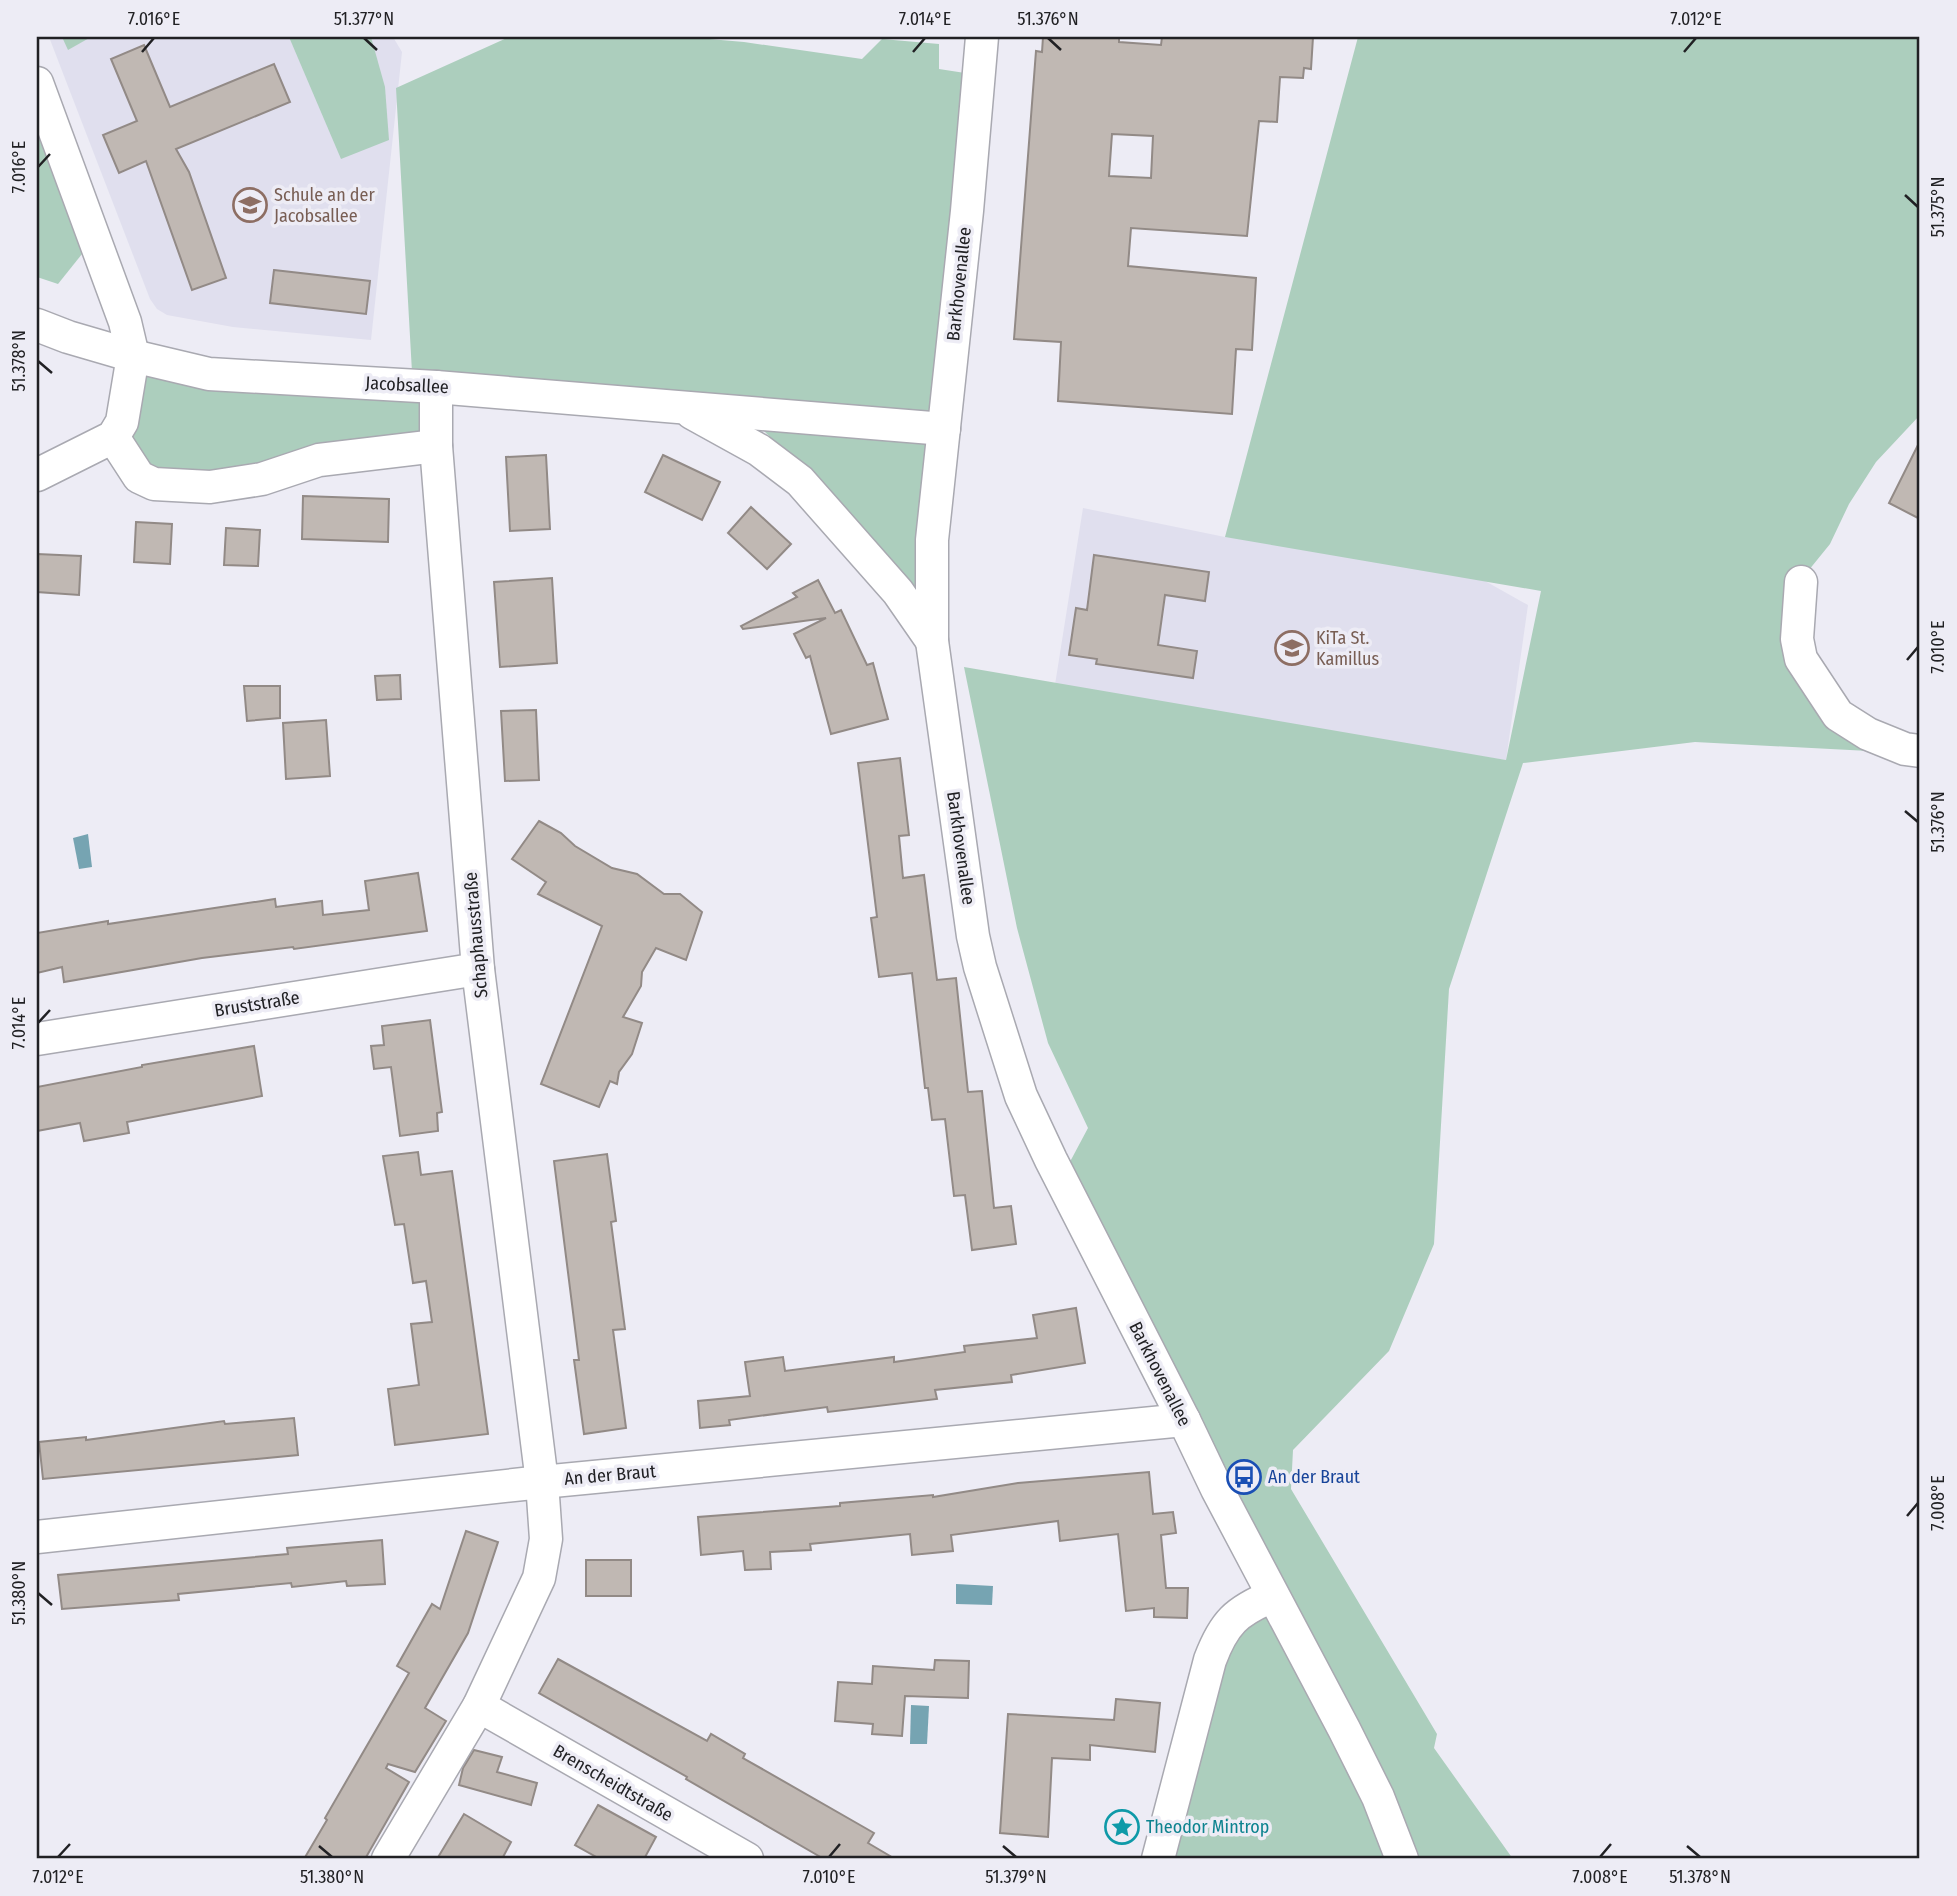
<svg xmlns="http://www.w3.org/2000/svg" width="1957" height="1896" font-family="'Fira Sans Condensed',sans-serif">
<style>
.built{fill:#e0dfee}
.green{fill:#accebd}
.water{fill:#76a4b2}
.building{fill:#c0b8b3;stroke:#928a86;stroke-width:2;fill-rule:evenodd}
.lines{fill:none;stroke-linecap:round;stroke-linejoin:round}
.minor-casing{stroke:#a9a9b1;stroke-width:35}
.minor{stroke:#fff;stroke-width:32}
.ticks{fill:none;stroke:#212124;stroke-width:2.5}
.labels{text-anchor:middle;dominant-baseline:central;stroke-width:7;stroke-linejoin:round;paint-order:stroke}
.education-label{font-size:18px;fill:#785e54;stroke:#edecf5;text-anchor:start}
.street-label{font-size:18px;fill:#212124;stroke:#edecf5}
.transit-label{font-size:18px;fill:#164399;stroke:#edecf5;text-anchor:start}
.culture-label{font-size:18px;fill:#0d838f;stroke:#edecf5;text-anchor:start}
.neatline{fill:none;stroke:#212124;stroke-width:2.5}
.ticks-label{font-size:18px;text-anchor:middle;fill:#212124}
</style>
<rect width="100%" height="100%" fill="#edecf5"/>
<!-- built -->
<g class="built">
<path d="M49 37H393L402 52 371 340 233 327 167 315 157 309 150 299Z"/>
<path d="M1083 508 1225 537 1390 546 1453 563 1528 605 1506 760 1054 691Z"/>
</g>
<!-- green -->
<g class="green">
<path d="M62 37H91L68 50Z"/>
<path d="M289 37H371L385 87 389 140 341 159Z"/>
<path d="M509 37H686L744 42 862 59 882 39 939 44V69L978 75 924 601 848 514 764 431 727 408 685 396 435 370 433 443 260 476 144 474 125 438 142 360 412 372 396 88Z"/>
<path d="M1358 37H1920V415L1876 462 1849 504 1830 544 1800 581 1796 638 1869 751 1695 742 1523 763 1449 989 1434 1244 1389 1351 1293 1450 1291 1489 1437 1734 1434 1748 1513 1859H1163L1213 1663 1271 1601 1064 1173 1088 1128 1048 1043 1017 928 964 667 1506 760 1541 591 1225 537Z"/>
<path d="M37 132 82 254 58 284 37 277Z"/>
</g>
<!-- water -->
<g class="water">
<path d="M88 834 92 867 79 869 73 838Z"/>
<path d="M956 1584 993 1586 992 1605 956 1604Z"/>
<path d="M911 1705 929 1706 927 1744H910Z"/>
</g>
<!-- building -->
<g class="building">
<path d="M1043 37H1119V42L1161 45 1162 37H1313L1311 69 1304 68 1303 78 1280 77 1277 122 1259 121 1247 236 1131 228 1128 266 1256 278 1252 350 1236 349 1232 414 1058 401 1061 342 1014 339 1036 51 1042 52ZM1112 134 1153 136 1151 178 1109 176Z"/>
<path d="M144 45 170 107 274 64 290 102 176 149 189 172 226 278 192 290 146 161 119 173 103 135 137 121 111 59Z"/>
<path d="M274 270 370 281 366 314 270 303Z"/>
<path d="M1920 441V519L1889 503Z"/>
<path d="M546 455 550 529 510 531 506 457Z"/>
<path d="M663 455 720 482 702 520 645 492Z"/>
<path d="M303 496 389 499 388 542 302 539Z"/>
<path d="M751 507 791 544 767 569 728 533Z"/>
<path d="M136 522 172 524 170 564 134 562Z"/>
<path d="M226 528 260 530 258 566 224 565Z"/>
<path d="M37 554 81 556 79 595 37 592Z"/>
<path d="M1094 555 1209 572 1205 601 1165 595 1158 645 1197 651 1193 678 1096 664 1097 659 1069 655 1076 608 1087 610Z"/>
<path d="M552 578 557 663 500 667 494 582Z"/>
<path d="M818 580 835 613 841 610 867 665 873 663 888 719 831 734 810 656 806 658 794 634 826 618 743 629 741 626 797 597 793 593Z"/>
<path d="M400 675 401 699 377 700 375 676Z"/>
<path d="M244 686H280V718L247 721Z"/>
<path d="M536 710 539 780 505 781 501 711Z"/>
<path d="M326 720 330 776 286 779 283 723Z"/>
<path d="M900 758 909 835 899 836 903 878 924 875 937 980 956 978 968 1092 982 1091 994 1208 1011 1206 1016 1244 972 1250 965 1195 954 1196 945 1119 932 1120 928 1088H925L912 973 879 977 871 918 877 917 858 763Z"/>
<path d="M539 821 561 833 575 846 612 868 637 874 664 894H680L702 912 686 960 656 948 642 972 641 986 623 1017 642 1023 632 1054 619 1072 617 1084 610 1081 599 1107 541 1084 602 926 538 894 546 882 512 859Z"/>
<path d="M418 873 427 931 294 949 293 947 202 958 64 982 62 967 37 973V933L108 921V924L275 899 276 907 322 901 323 915 369 910 365 881Z"/>
<path d="M430 1020 442 1112 437 1113 438 1131 400 1136 391 1067 374 1069 371 1046 384 1045 382 1026Z"/>
<path d="M254 1046 262 1096 127 1122 129 1133 84 1141 80 1123 37 1131V1087L142 1067V1065Z"/>
<path d="M418 1152 421 1175 452 1171 488 1434 395 1445 388 1389 419 1385 411 1324 432 1322 426 1281 413 1283 404 1224 395 1225 383 1156Z"/>
<path d="M607 1154 616 1221 611 1222 625 1329 613 1330 626 1428 584 1434 574 1360H579L554 1161Z"/>
<path d="M1076 1308 1085 1363 1011 1375 1012 1382 935 1390 937 1399 828 1412 827 1407 729 1420 730 1425 700 1428 698 1401 750 1396 745 1362 783 1357 785 1371 894 1357V1362L965 1352 964 1346 1037 1338 1033 1315Z"/>
<path d="M294 1418 298 1455 43 1479 39 1442 86 1437V1440L224 1421 225 1424Z"/>
<path d="M1149 1472 1153 1514 1173 1512 1176 1533 1161 1535 1166 1588H1188L1187 1618 1154 1617V1608L1126 1611 1118 1534 1060 1541 1058 1521 951 1535 953 1551 912 1555 910 1534 810 1544 811 1550 770 1552 771 1569 745 1570 743 1551 701 1555 698 1517 840 1506V1503L933 1495V1497L1018 1483Z"/>
<path d="M466 1531 498 1542 468 1633 425 1708 446 1721 415 1772 388 1764 386 1768 409 1782 365 1859H304L327 1820 325 1818 409 1673 397 1666 432 1604 440 1609Z"/>
<path d="M382 1540 385 1584 347 1586 346 1581 292 1587 291 1583 178 1594 179 1600 62 1609 58 1575 288 1554 287 1548Z"/>
<rect x="586" y="1560" width="45" height="36"/>
<path d="M558 1659 707 1741 711 1734 745 1754 743 1758 874 1833 868 1843 895 1859H824L686 1779 687 1777 539 1693Z"/>
<path d="M935 1660 969 1661 968 1698 905 1696 902 1736 872 1734 873 1724 835 1721 838 1682 872 1684 873 1666 934 1670Z"/>
<path d="M1116 1699 1160 1703 1155 1752 1090 1745V1760L1052 1758 1048 1837 1000 1833 1008 1714 1114 1720Z"/>
<path d="M474 1750 502 1757 497 1772 537 1783 531 1805 459 1785 463 1768Z"/>
<path d="M598 1805 656 1837 644 1859H600L575 1845Z"/>
<path d="M464 1814 511 1842 502 1859H437Z"/>
</g>
<g class="lines">
<!-- minor casing -->
<g class="minor-casing">
<g id="minor">
<path d="M982 37 967 211 932 540V641L973 936 980 967 1021 1096 1051 1160 1184 1420 1217 1489 1344 1729 1378 1797 1402 1859"/>
<path d="M37 83 125 322 133 356 122 422 113 437 37 475"/>
<path d="M37 325 68 337 133 356 209 374 436 387 944 429"/>
<path d="M692 413 759 450 800 481 898 592 932 641"/>
<path d="M113 437 139 477 154 484 210 487 262 479 319 460 436 446"/>
<path d="M1801 582 1797 639 1801 659 1838 715 1868 734 1905 749 1920 751"/>
<path d="M37 1039 478 969"/>
<path d="M37 1537 542 1482 1184 1420"/>
<path d="M479 1706 747 1859"/>
<path d="M388 1859 479 1706 539 1578 546 1539 542 1482 478 969 436 446V387"/>
<path d="M1158 1859 1210 1660C1224 1623 1236 1611 1273 1596"/>
</g>
</g>
<!-- minor -->
<use href="#minor" class="minor"/>
</g>
<!-- ticks -->
<path class="ticks" d="M364 38 377 50M1048 38 1061 50M142 52 154 38M913 52 925 38M1684 52 1696 38M38 167 50 154M1905 195 1918 207M38 361 52 373M1907 660 1918 647M1905 811 1918 822M38 1023 50 1010M1907 1516 1918 1503M38 1593 52 1605M319 1846 332 1857M1003 1846 1016 1857M1687 1846 1700 1857M58 1857 70 1844M829 1857 840 1844M1600 1857 1611 1844"/>
<!-- icons -->
<defs>
<g id="school-ring" transform="scale(1.75)"><circle r="9.5" fill="#edecf5" stroke="#8d6e63" stroke-width="1.5"/><path d="M0-5L7-2L0 1L-7-2ZM-4 1L0 2.5L4 1V4Q0 6-4 4Z" fill="#8d6e63"/></g>
<g id="bus-ring" transform="scale(1.75)"><circle r="9.5" fill="#edecf5" stroke="#1a4fb4" stroke-width="1.5"/><path d="M-5-6H5V4H4V6H2V4H-2V6H-4V4H-5ZM-3.5-4V0h7V-4ZM-3.5 1.2v1.5H-2V1.2ZM2 1.2v1.5H3.5V1.2Z" fill="#1a4fb4"/></g>
<g id="sight-ring" transform="scale(1.75)"><circle r="9.5" fill="#edecf5" stroke="#0f9aa8" stroke-width="1.5"/><path d="M0-6L1.8-2.2L6-1.7L2.9 1.2L3.7 5.4L0 3.3L-3.7 5.4L-2.9 1.2L-6-1.7L-1.8-2.2Z" fill="#0f9aa8"/></g>
</defs>
<g fill-rule="evenodd">
<use href="#school-ring" x="250" y="205"/>
<use href="#school-ring" x="1292" y="648"/>
<use href="#bus-ring" x="1244" y="1477"/>
<use href="#sight-ring" x="1122" y="1827"/>
</g>
<g class="labels">
<!-- education labels -->
<g class="education-label">
<text x="274" y="195">Schule an der<tspan x="274" dy="21">Jacobsallee</tspan></text>
<text x="1316" y="638">KiTa St.<tspan x="1316" dy="21">Kamillus</tspan></text>
</g>
<!-- street labels -->
<g class="street-label">
<text transform="translate(959 284) rotate(-84)">Barkhovenallee</text>
<text transform="translate(407 385) rotate(3)">Jacobsallee</text>
<text transform="translate(961 848) rotate(82)">Barkhovenallee</text>
<text transform="translate(476 935) rotate(-95)">Schaphausstraße</text>
<text transform="translate(257 1004) rotate(-9)">Bruststraße</text>
<text transform="translate(1160 1374) rotate(63)">Barkhovenallee</text>
<text transform="translate(610 1475) rotate(-5)">An der Braut</text>
<text transform="translate(613 1783) rotate(30)">Brenscheidtstraße</text>
</g>
<!-- transit labels -->
<g class="transit-label">
<text x="1268" y="1477">An der Braut</text>
</g>
<!-- culture labels -->
<g class="culture-label">
<text x="1146" y="1827">Theodor Mintrop</text>
</g>
</g>
<!-- border -->
<rect width="1957" height="1896" fill="none" stroke="#edecf5" stroke-width="77"/>
<rect x="38" y="38" width="1880" height="1819" class="neatline"/>
<g class="ticks-label">
<text x="154" y="25">7.016°E</text>
<text x="364" y="25">51.377°N</text>
<text x="925" y="25">7.014°E</text>
<text x="1048" y="25">51.376°N</text>
<text x="1696" y="25">7.012°E</text>
<text transform="translate(19 167) rotate(-90)" y="6">7.016°E</text>
<text transform="translate(1938 207) rotate(-90)" y="6">51.375°N</text>
<text transform="translate(19 361) rotate(-90)" y="6">51.378°N</text>
<text transform="translate(1938 647) rotate(-90)" y="6">7.010°E</text>
<text transform="translate(1938 822) rotate(-90)" y="6">51.376°N</text>
<text transform="translate(19 1023) rotate(-90)" y="6">7.014°E</text>
<text transform="translate(1938 1503) rotate(-90)" y="6">7.008°E</text>
<text transform="translate(19 1593) rotate(-90)" y="6">51.380°N</text>
<text x="58" y="1883">7.012°E</text>
<text x="332" y="1883">51.380°N</text>
<text x="829" y="1883">7.010°E</text>
<text x="1016" y="1883">51.379°N</text>
<text x="1600" y="1883">7.008°E</text>
<text x="1700" y="1883">51.378°N</text>
</g>
</svg>
